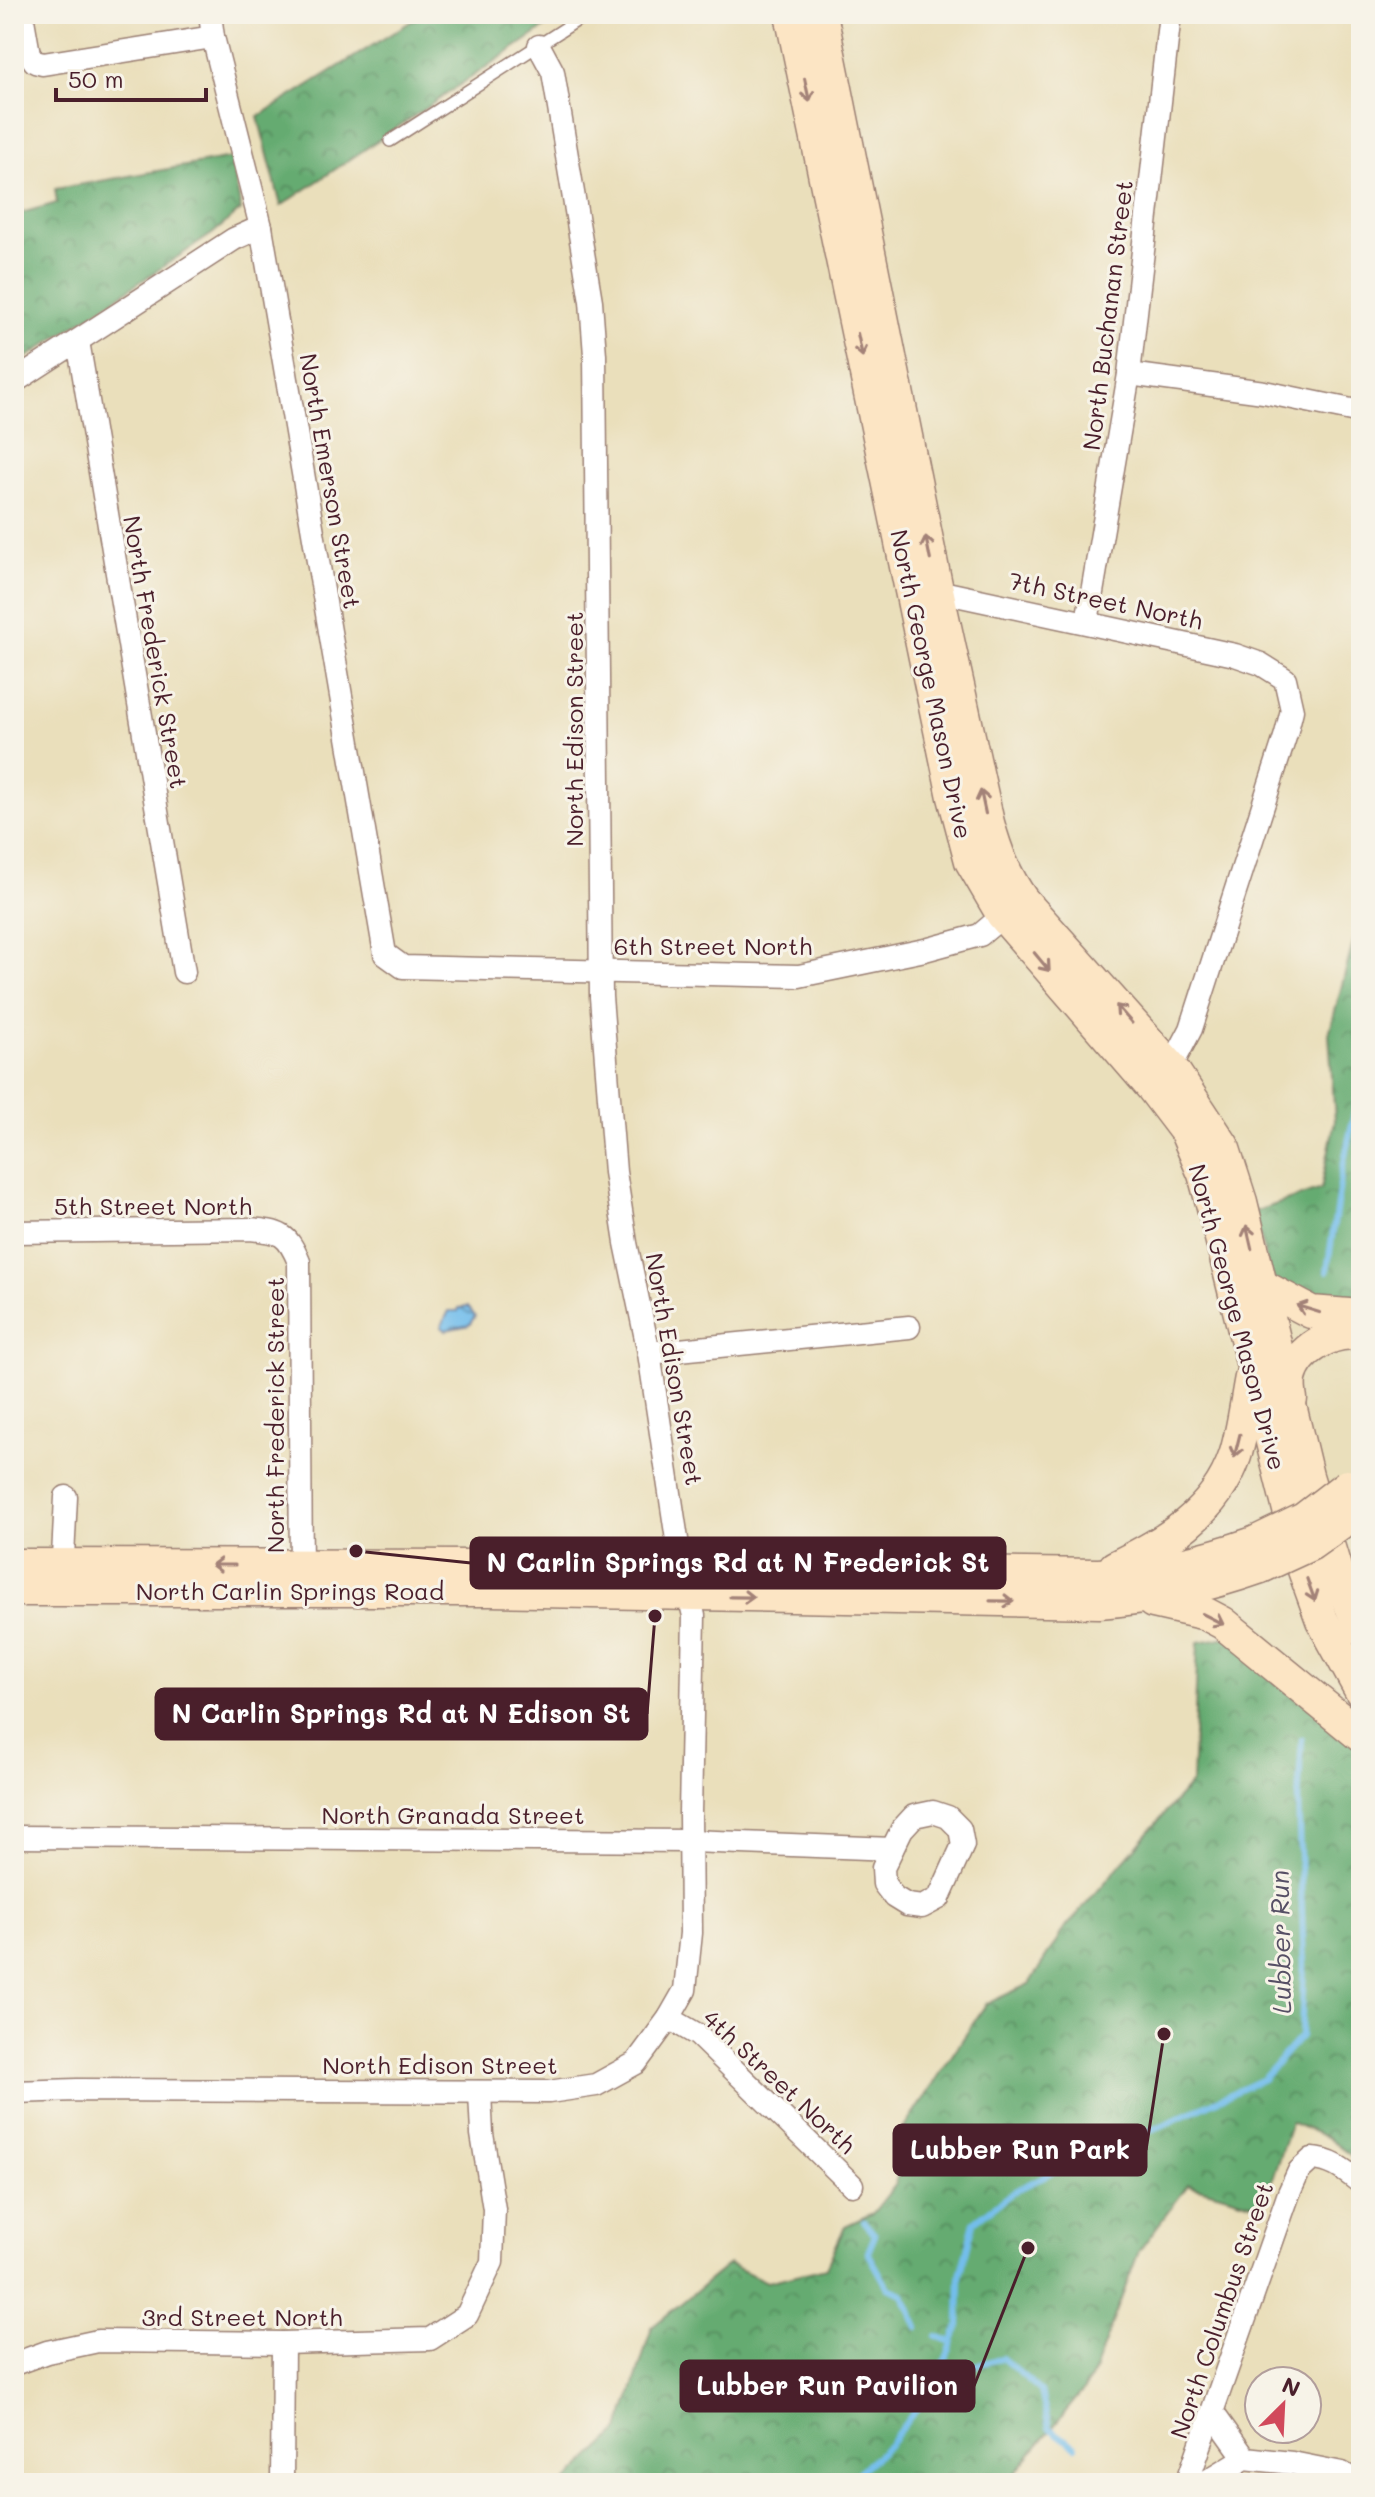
<svg xmlns="http://www.w3.org/2000/svg" width="1375" height="2497" font-family="Mali,sans-serif">
<style>
.forest{fill:url(#forest-crowns);stroke:#58654e;stroke-width:2}
.water{fill:url(#water-waves);stroke:#5e6e8c;stroke-width:2}
.lines{fill:none;stroke-linecap:round;stroke-linejoin:round}
.stream{stroke:#73beec;stroke-width:6}
.service-casing{stroke:#9a7f73;stroke-width:14}
.minor-casing{stroke:#9a7f73;stroke-width:25}
.secondary-casing{stroke:#9a7f73;stroke-width:35}
.service{stroke:#fff;stroke-width:11}
.minor{stroke:#fff;stroke-width:22}
.secondary{stroke:#fce5c4;stroke-width:32}
.secondary-bridge-casing{stroke:#9a7f73;stroke-width:35;stroke-linecap:butt}
.secondary-bridge{stroke:#fce5c4;stroke-width:32}
.oneway{stroke:#a38278}
.labels{text-anchor:middle;dominant-baseline:central;stroke-width:6;stroke-linejoin:round;paint-order:stroke}
.street-label{font-size:24px;fill:#4a1f2b;stroke:#f7f3e8}
.water-label{font-size:26px;font-style:italic;fill:#564f65;stroke:#f7f3e8}
.leader{fill:none;stroke:#4a1f2b;stroke-width:3}
.callout-dot{fill:#4a1f2b;stroke:#f7f3e8;stroke-width:3}
.callout{fill:#4a1f2b;stroke:#4a1f2b;stroke-width:3}
.callout-label{font-size:26px;text-anchor:middle;font-weight:bold;fill:#fff}
</style>
<defs>
<pattern id="forest-crowns" width="20" height="18" patternUnits="userSpaceOnUse" patternTransform="scale(2)"><rect width="20" height="18" fill="#65ab71"/><path d="M2 6a3 3 0 1 1 6 0M12 15a3 3 0 1 1 6 0" fill="none" stroke="#558b5d"/></pattern>
<pattern id="water-waves" width="16" height="10" patternUnits="userSpaceOnUse" patternTransform="scale(2)"><rect width="16" height="10" fill="#73beec"/><path d="M0 5q4-4 8 0t8 0" fill="none" stroke="#609abf"/></pattern>
</defs>
<rect width="100%" height="100%" fill="#f7f3e8"/>
<filter id="ink" filterUnits="userSpaceOnUse"><feTurbulence type="fractalNoise" baseFrequency=".0125" numOctaves="2"/><feDisplacementMap in="SourceGraphic" scale="16" xChannelSelector="R" yChannelSelector="G"/><feConvolveMatrix kernelMatrix="1 2 1 2 8 2 1 2 1" color-interpolation-filters="sRGB"/></filter>
<filter id="wash" filterUnits="userSpaceOnUse"><feTurbulence type="fractalNoise" baseFrequency=".006" numOctaves="4" result="noise"/><feDisplacementMap in="SourceGraphic" scale="32" xChannelSelector="R" yChannelSelector="G"/><feGaussianBlur stdDeviation="1.8" result="paint"/><feColorMatrix in="noise" values="0 0 0 0 0 0 0 0 0 0 0 0 0 0 0 0 0 1.4 0 .05"/><feComposite in="paint" operator="in"/></filter>
<g filter="url(#wash)">
<rect width="100%" height="100%" fill="#eadfbb"/>
<!-- forest -->
<g class="forest">
<path d="M423 14H565L281 206 258 117Z"/>
<path d="M231 158 241 210 212 234 14 366V215L57 203 55 189Z"/>
<path d="M1361 913V1310L1312 1307 1270 1276 1254 1212 1321 1189 1335 1120 1329 1034Z"/>
<path d="M1227 1637 1361 1746V2163L1326 2137 1291 2122 1263 2206 1188 2185 1139 2251 1090 2382 1007 2483H565L620 2430 652 2327 729 2264 767 2282 826 2268 845 2226 873 2213 896 2184 904 2128 986 2004 1029 1984 1062 1932 1192 1782 1198 1642Z"/>
</g>
<!-- water -->
<path class="water" d="M468 1307 475 1316 469 1325 446 1330 441 1327 449 1311H458L459 1308Z"/>
<g class="lines">
<!-- stream -->
<g class="stream">
<path d="M1327 1271 1342 1171 1361 1081"/>
<path d="M864 2222 875 2235 868 2252 888 2288 903 2294 918 2328"/>
<path d="M937 2336 952 2342"/>
<path d="M944 2363 969 2367 1002 2358 1041 2391 1049 2428 1076 2447"/>
<path d="M845 2483 888 2446 936 2383 959 2326 960 2276 974 2222 1013 2192 1072 2162 1159 2127 1263 2079 1301 2036 1304 1965 1298 1800 1302 1739"/>
</g>
</g>
</g>
<g filter="url(#ink)">
<g class="lines">
<!-- service casing -->
<g class="service-casing">
<path id="service" d="M390 141 587 14"/>
</g>
<!-- minor casing -->
<g class="minor-casing">
<g id="minor">
<path d="M22 14 29 54 35 62 43 64 213 37"/>
<path d="M210 14 213 37 261 227 385 954 403 967 799 976 925 950 980 935 1012 908"/>
<path d="M78 341 184 972"/>
<path d="M1129 374 1264 392 1361 412"/>
<path d="M14 382 234 239 261 227"/>
<path d="M928 589 1235 655 1261 664 1285 679 1292 710 1286 734 1191 1029 1171 1067 1164 1074"/>
<path d="M1087 622 1129 374 1170 14"/>
<path d="M14 1232 250 1229C281 1232 287 1233 299 1262L301 1579"/>
<path d="M649 1353 909 1327"/>
<path d="M62 1577 66 1497"/>
<path d="M933 1812 948 1817 960 1829 963 1845 939 1898 922 1907 907 1905 894 1897 884 1884 883 1868 902 1829 914 1816Z"/>
<path d="M14 1837 691 1841 892 1849"/>
<path d="M669 2018 698 2035 852 2185"/>
<path d="M14 2092 77 2090 549 2092 596 2085 636 2063 669 2018 685 1990 691 1933 690 1813 694 1616 679 1553 649 1353 626 1243 615 1172 601 997 595 355 591 301 553 72 539 46"/>
<path d="M14 2364 47 2352 98 2341 283 2343 430 2339 467 2315 492 2262 494 2209 482 2134 480 2092"/>
<path d="M1213 2413 1245 2458"/>
<path d="M282 2483 283 2343"/>
<path d="M1187 2483 1289 2193 1299 2171 1312 2159C1333 2160 1345 2171 1361 2183"/>
<path d="M1204 2483 1245 2458 1292 2463 1342 2473 1359 2483"/>
</g>
</g>
<!-- secondary casing -->
<g class="secondary-casing">
<g id="secondary">
<path d="M791 14 954 797 971 861 1002 914 1151 1086 1186 1132 1204 1174 1215 1214 1304 1570 1322 1620 1361 1691"/>
<path d="M821 14 937 590 988 823C996 852 1005 876 1023 901L1171 1067 1223 1146 1241 1202 1307 1476 1337 1574 1361 1629"/>
<path d="M1260 1285 1311 1312 1361 1316"/>
<path d="M1291 1399C1290 1393 1289 1385 1290 1379 1296 1350 1334 1328 1361 1335"/>
<path d="M14 1565 490 1566 1098 1575C1153 1572 1203 1561 1254 1543"/>
<path d="M1115 1567C1166 1542 1215 1514 1235 1456 1243 1431 1246 1403 1251 1377"/>
<path d="M14 1590H489L1099 1602C1155 1598 1207 1586 1261 1567"/>
<path d="M1153 1602 1206 1614 1223 1623 1361 1736"/>
</g>
</g>
<!-- service -->
<use href="#service" class="service"/>
<!-- minor -->
<use href="#minor" class="minor"/>
<!-- secondary -->
<use href="#secondary" class="secondary"/>
<!-- secondary-bridge casing -->
<g class="secondary-bridge-casing">
<g id="secondary-bridge">
<path d="M1254 1543 1304 1519 1347 1486"/>
<path d="M1261 1567 1311 1544 1356 1512"/>
</g>
</g>
<!-- secondary-bridge -->
<use href="#secondary-bridge" class="secondary-bridge"/>
</g>
<!-- one-way arrows -->
<defs><path id="oneway-shaft" d="M-6 0H5M1.5-3L5.5 0L1.5 3" fill="none" stroke-width="1.6" stroke-linecap="round" stroke-linejoin="round" transform="scale(2)"/></defs>
<g class="oneway">
<use href="#oneway-shaft" transform="translate(807 90) rotate(78)"/>
<use href="#oneway-shaft" transform="translate(860 345) rotate(78)"/>
<use href="#oneway-shaft" transform="translate(928 548) rotate(-101)"/>
<use href="#oneway-shaft" transform="translate(983 802) rotate(-102)"/>
<use href="#oneway-shaft" transform="translate(1042 962) rotate(50)"/>
<use href="#oneway-shaft" transform="translate(1124 1014) rotate(-131)"/>
<use href="#oneway-shaft" transform="translate(1249 1237) rotate(-103)"/>
<use href="#oneway-shaft" transform="translate(1308 1309) rotate(-163)"/>
<use href="#oneway-shaft" transform="translate(1237 1446) rotate(104)"/>
<use href="#oneway-shaft" transform="translate(223 1565) rotate(180)"/>
<use href="#oneway-shaft" transform="translate(1311 1590) rotate(70)"/>
<use href="#oneway-shaft" transform="translate(742 1597) rotate(1)"/>
<use href="#oneway-shaft" transform="translate(1002 1601) rotate(1)"/>
<use href="#oneway-shaft" transform="translate(1213 1619) rotate(27)"/>
</g>
</g>
<g class="labels">
<!-- street labels -->
<g class="street-label">
<text transform="translate(1107 315) rotate(-83)">North Buchanan Street</text>
<text transform="translate(331 481) rotate(80)">North Emerson Street</text>
<text transform="translate(1106 600) rotate(12)">7th Street North</text>
<text transform="translate(156 652) rotate(80)">North Frederick Street</text>
<text transform="translate(932 684) rotate(78)">North George Mason Drive</text>
<text transform="translate(573 729) rotate(-90)">North Edison Street</text>
<text x="713" y="945">6th Street North</text>
<text x="153" y="1205">5th Street North</text>
<text transform="translate(1238 1317) rotate(75)">North George Mason Drive</text>
<text transform="translate(675 1369) rotate(80)">North Edison Street</text>
<text transform="translate(274 1415) rotate(-90)">North Frederick Street</text>
<text x="290" y="1590">North Carlin Springs Road</text>
<text x="453" y="1814">North Granada Street</text>
<text x="440" y="2064">North Edison Street</text>
<text transform="translate(780 2081) rotate(43)">4th Street North</text>
<text transform="translate(1221 2310) rotate(-71)">North Columbus Street</text>
<text x="242" y="2316">3rd Street North</text>
</g>
<!-- water labels -->
<g class="water-label">
<text transform="translate(1280 1942) rotate(-91)">Lubber Run</text>
</g>
</g>
<!-- callouts -->
<path class="leader" d="M356 1551L471 1563M655 1616L647 1714M1164 2034L1146 2150M1028 2248L974 2386"/>
<g class="callout-dot">
<circle cx="356" cy="1551" r="8"/>
<circle cx="655" cy="1616" r="8"/>
<circle cx="1164" cy="2034" r="8"/>
<circle cx="1028" cy="2248" r="8"/>
</g>
<g class="callout">
<rect x="471" y="1538" width="534" height="50" rx="8"/>
<rect x="156" y="1689" width="491" height="50" rx="8"/>
<rect x="894" y="2125" width="252" height="50" rx="8"/>
<rect x="681" y="2361" width="293" height="50" rx="8"/>
</g>
<g class="callout-label">
<text x="738" y="1572">N Carlin Springs Rd at N Frederick St</text>
<text x="401" y="1723">N Carlin Springs Rd at N Edison St</text>
<text x="1020" y="2159">Lubber Run Park</text>
<text x="827" y="2395">Lubber Run Pavilion</text>
</g>
<!-- margin -->
<rect width="1375" height="2497" fill="none" stroke="#f7f3e8" stroke-width="48"/>
<!-- north arrow -->
<g transform="translate(1283 2405) rotate(24)"><circle r="38" fill="#f7f3e8" stroke="#b29e9c" stroke-width="2"/>
<path d="M0-6L14 30L0 20L-14 30Z" fill="#d1495b"/>
<text y="-12" font-size="22" font-weight="bold" text-anchor="middle" fill="#4a1f2b">N</text>
</g>
<!-- scale -->
<path d="M56 88v12h150v-12" fill="none" stroke="#4a1f2b" stroke-width="4"/>
<text x="68" y="88" font-size="24" fill="#4a1f2b" stroke="#f7f3e8" stroke-width="6" paint-order="stroke">50 m</text>
</svg>
